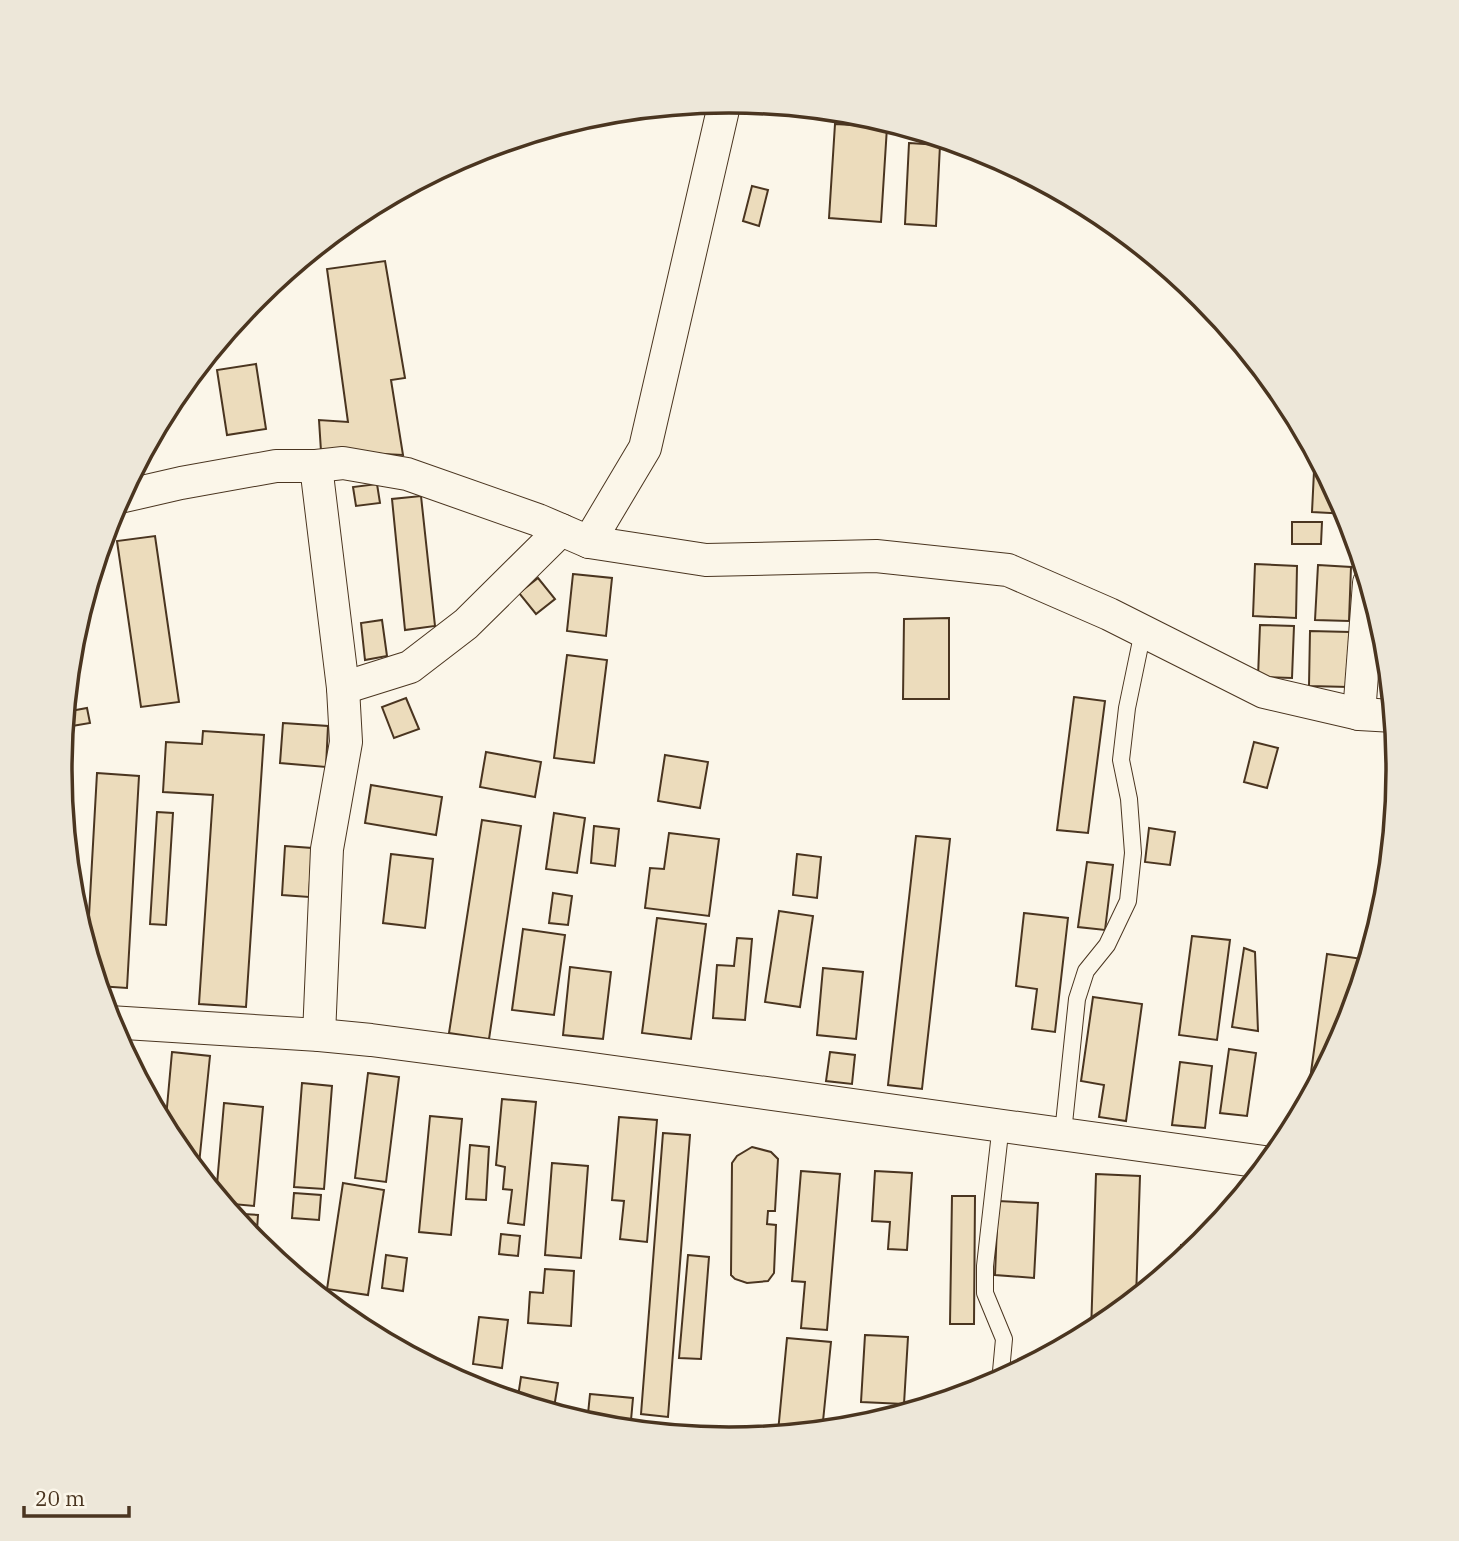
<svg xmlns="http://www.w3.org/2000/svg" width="1459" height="1541" font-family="'IBM Plex Serif',serif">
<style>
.building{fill:#ecdcbc;stroke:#4a3520;stroke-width:2}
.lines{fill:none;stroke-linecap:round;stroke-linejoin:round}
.lane-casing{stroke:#4a3520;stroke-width:18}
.street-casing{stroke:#4a3520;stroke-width:34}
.lane{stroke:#fbf6e9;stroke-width:16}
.street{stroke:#fbf6e9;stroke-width:32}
.rim{fill:none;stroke:#4a3520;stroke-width:3.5}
</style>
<rect width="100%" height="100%" fill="#fbf6e9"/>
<!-- building -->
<g class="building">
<path d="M835 124 887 127 881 222 829 218Z"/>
<path d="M909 143 940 145 936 226 905 224Z"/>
<path d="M752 186 768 190 759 226 743 221Z"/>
<path d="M385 261 405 378 391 380 403 455 321 451 319 420 348 422 327 269Z"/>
<path d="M256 364 266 429 227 435 217 370Z"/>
<path d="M1280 391 1287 399 1294 412 1279 410Z"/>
<path d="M1315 451 1348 514 1312 512Z"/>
<path d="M377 484 380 503 356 506 353 487Z"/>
<path d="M421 496 435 626 405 630 392 499Z"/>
<path d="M1292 522H1322L1321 544H1292Z"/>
<path d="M155 536 179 702 141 707 117 541Z"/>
<path d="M1255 564 1297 566 1296 618 1253 616Z"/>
<path d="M1318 565 1351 567 1349 621 1315 620Z"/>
<path d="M573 574 612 578 606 636 567 631Z"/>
<path d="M538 578 555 599 536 614 519 593Z"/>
<path d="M949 618V699H903L904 619Z"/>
<path d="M382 620 387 656 365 660 361 623Z"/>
<path d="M1260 625 1294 626 1292 678 1258 677Z"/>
<path d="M1310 631 1350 632 1349 687 1309 686Z"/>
<path d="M567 655 607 660 594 763 554 758Z"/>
<path d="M1074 697 1105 701 1088 833 1057 830Z"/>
<path d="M406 698 419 729 394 738 382 707Z"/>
<path d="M87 708 90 723 66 727 65 712Z"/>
<path d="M283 723 328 726 326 767 280 763Z"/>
<path d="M203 731 264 735 246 1007 199 1004 213 795 163 792 166 742 202 744Z"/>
<path d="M1254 742 1278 748 1267 788 1244 782Z"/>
<path d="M486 752 541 762 535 797 480 787Z"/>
<path d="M665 755 708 762 700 808 658 801Z"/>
<path d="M97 773 139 776 127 988 98 986 87 951Z"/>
<path d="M371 785 442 797 436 835 365 823Z"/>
<path d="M157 812 173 813 166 925 150 924Z"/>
<path d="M554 813 585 818 577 873 546 869Z"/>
<path d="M482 820 521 826 489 1039 449 1033Z"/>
<path d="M594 826 619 829 615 866 591 863Z"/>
<path d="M1149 828 1175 832 1170 865 1145 862Z"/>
<path d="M669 833 719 839 709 916 645 908 650 868 664 869Z"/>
<path d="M916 836 950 839 922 1089 888 1085Z"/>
<path d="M285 846 312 848 309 897 282 895Z"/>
<path d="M391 854 433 859 425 928 383 923Z"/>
<path d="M797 854 821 857 817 898 793 895Z"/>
<path d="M1087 862 1113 865 1105 930 1078 927Z"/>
<path d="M553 893 572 896 568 925 549 923Z"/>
<path d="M779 911 813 916 800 1007 765 1002Z"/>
<path d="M1024 913 1068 918 1055 1032 1032 1029 1037 989 1016 986Z"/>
<path d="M657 918 706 924 691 1039 642 1033Z"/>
<path d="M523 929 565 935 554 1015 512 1010Z"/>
<path d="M1192 936 1230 940 1217 1040 1179 1035Z"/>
<path d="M737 938 752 939 745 1020 713 1018 717 965 734 966Z"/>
<path d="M1244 948 1255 952 1258 1031 1232 1027Z"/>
<path d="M1327 954 1363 959 1358 996 1348 1027 1307 1102Z"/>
<path d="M570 967 611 972 603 1039 563 1035Z"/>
<path d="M823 968 863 972 856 1039 817 1035Z"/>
<path d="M1093 997 1142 1004 1126 1121 1099 1117 1104 1085 1081 1081Z"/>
<path d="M1229 1049 1256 1053 1247 1116 1220 1113Z"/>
<path d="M172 1052 210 1056 198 1174 172 1142 165 1129Z"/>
<path d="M830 1052 855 1055 852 1084 826 1081Z"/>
<path d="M1180 1062 1212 1066 1205 1128 1172 1125Z"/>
<path d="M368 1073 399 1077 386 1182 355 1178Z"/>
<path d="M302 1083 332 1086 324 1189 294 1187Z"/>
<path d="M502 1099 536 1102 524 1225 508 1223 512 1190 503 1189 505 1167 496 1165Z"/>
<path d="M224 1103 263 1107 254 1206 222 1203 216 1196Z"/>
<path d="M430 1116 462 1119 451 1235 419 1232Z"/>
<path d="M619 1117 657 1120 647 1242 620 1239 624 1201 612 1200Z"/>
<path d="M663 1133 690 1135 668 1417 641 1414Z"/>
<path d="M470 1145 489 1147 486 1200 466 1199Z"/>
<path d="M752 1147 771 1152 778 1159 775 1211H768L767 1224 776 1225 774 1273 768 1281 747 1283 735 1279 731 1275 732 1163 737 1156Z"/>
<path d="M552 1163 588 1166 581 1258 545 1255Z"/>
<path d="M801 1171 840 1174 827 1330 801 1328 805 1282 792 1281Z"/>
<path d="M875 1171 912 1173 907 1250 888 1249 890 1222 872 1221Z"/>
<path d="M1096 1174 1140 1176 1136 1299 1101 1328 1091 1333Z"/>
<path d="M343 1183 384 1190 368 1295 327 1289Z"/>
<path d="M294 1193 321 1195 319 1220 292 1218Z"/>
<path d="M952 1196H975L974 1324H950Z"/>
<path d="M998 1201 1038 1203 1034 1278 995 1275Z"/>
<path d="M243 1214 258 1215 256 1245 242 1228Z"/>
<path d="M501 1234 520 1236 518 1256 499 1254Z"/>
<path d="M1181 1245H1202L1180 1263Z"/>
<path d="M386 1255 407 1258 403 1291 382 1288Z"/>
<path d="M688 1255 709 1257 701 1359 679 1358Z"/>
<path d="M545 1269 574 1271 571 1326 528 1323 530 1292 543 1293Z"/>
<path d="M479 1317 508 1320 502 1368 473 1364Z"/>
<path d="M865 1335 908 1337 904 1404 861 1402Z"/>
<path d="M787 1338 831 1342 822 1431 797 1434 778 1432Z"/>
<path d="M391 1346 415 1349 414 1358Z"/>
<path d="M521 1377 558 1383 553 1414 517 1403Z"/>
<path d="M590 1394 633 1398 630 1431 587 1424Z"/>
</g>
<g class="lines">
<!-- lane casing -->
<g class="lane-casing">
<g id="lane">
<path d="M1063 1133 1077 999 1086 971 1107 945 1128 901 1133 853 1129 799 1121 760 1127 708 1143 631"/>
<path d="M1000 1382 1004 1339 985 1293V1266L1001 1124"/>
</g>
</g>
<!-- street casing -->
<g class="street-casing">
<g id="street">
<path d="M316 466 343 688 346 742 327 849 319 1035"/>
<path d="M120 497 181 483 276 466H316L343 463 407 474 538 520 589 542 706 560 876 556 1008 570 1109 614 1264 692 1359 714 1394 716"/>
<path d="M589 542 645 448 725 101"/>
<path d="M343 688 410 667 466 624 561 530"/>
<path d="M1359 714 1369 583"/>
<path d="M109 1022 319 1035 371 1040 578 1067 1270 1163"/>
</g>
</g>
<!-- lane -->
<use href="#lane" class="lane"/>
<!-- street -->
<use href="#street" class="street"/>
</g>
<!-- crop -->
<path d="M0 0H1459V1541H0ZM72 770a657 657 0 1 1 1314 0a657 657 0 1 1-1314 0Z" fill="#ede7d9" fill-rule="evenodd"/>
<path class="rim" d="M72 770a657 657 0 1 1 1314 0a657 657 0 1 1-1314 0Z"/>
<!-- scale -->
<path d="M24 1506v10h105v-10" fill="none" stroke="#4a3520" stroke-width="3.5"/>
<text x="35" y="1506" font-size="21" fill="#4a3520" stroke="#fbf6e9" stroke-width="5" paint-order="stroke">20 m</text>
</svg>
